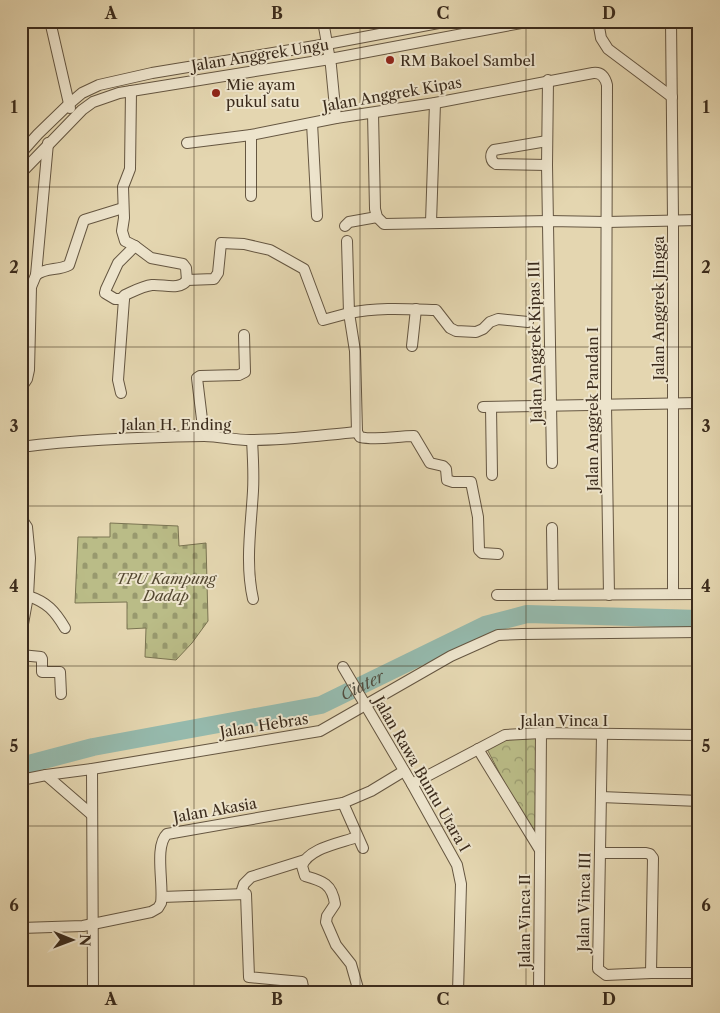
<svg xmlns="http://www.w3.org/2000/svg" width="720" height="1013" font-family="'Libre Caslon Text',serif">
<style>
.cemetery{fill:url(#cemetery-stones);stroke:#7a7452}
.park{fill:url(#park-crowns);stroke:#7a7452}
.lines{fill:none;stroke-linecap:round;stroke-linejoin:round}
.river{stroke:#95b9ac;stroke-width:18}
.minor-casing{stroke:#655641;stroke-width:12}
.minor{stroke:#ede4cc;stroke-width:10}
.grid{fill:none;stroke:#3b2b1c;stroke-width:1;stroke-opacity:0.55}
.poi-dot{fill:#8f2418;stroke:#ede4cc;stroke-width:2}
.labels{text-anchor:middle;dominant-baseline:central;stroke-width:4;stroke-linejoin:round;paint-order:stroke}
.street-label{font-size:15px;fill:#3b2b1c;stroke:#ede4cc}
.poi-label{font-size:15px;fill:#3b2b1c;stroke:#ede4cc;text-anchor:start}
.park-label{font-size:15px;font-style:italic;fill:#544831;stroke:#ede4cc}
.water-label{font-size:16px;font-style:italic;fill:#524e40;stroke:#ede4cc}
.neatline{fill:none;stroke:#3b2b1c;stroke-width:2}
.grid-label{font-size:16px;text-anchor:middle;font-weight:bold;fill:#3b2b1c}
</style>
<defs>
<pattern id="cemetery-stones" width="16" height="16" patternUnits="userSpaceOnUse" patternTransform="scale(1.25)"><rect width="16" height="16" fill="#babc87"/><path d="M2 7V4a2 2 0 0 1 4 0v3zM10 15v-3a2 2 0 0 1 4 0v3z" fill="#98996e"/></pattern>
<pattern id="park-crowns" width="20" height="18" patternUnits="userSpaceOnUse" patternTransform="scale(1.25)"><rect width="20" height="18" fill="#babc87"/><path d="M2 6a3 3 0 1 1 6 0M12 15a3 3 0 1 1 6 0" fill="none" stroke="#98996e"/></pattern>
</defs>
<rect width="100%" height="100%" fill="#e4d6b0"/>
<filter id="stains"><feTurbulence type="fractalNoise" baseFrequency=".004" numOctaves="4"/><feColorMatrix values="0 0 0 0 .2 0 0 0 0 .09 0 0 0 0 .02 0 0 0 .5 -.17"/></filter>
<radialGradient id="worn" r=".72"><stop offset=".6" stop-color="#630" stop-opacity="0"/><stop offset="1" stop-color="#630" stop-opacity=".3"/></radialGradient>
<!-- cemetery -->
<path class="cemetery" d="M110 523 178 526 179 546 206 543 208 621 192 643 176 660 145 657 146 628 127 629V602L75 603 78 537H110Z"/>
<!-- park -->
<path class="park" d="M539 738 538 833 529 830 487 749 506 740Z"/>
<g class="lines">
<!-- river -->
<path class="river" id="s1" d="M21 766 93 747 321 705 485 625 527 614 699 619"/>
<!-- minor casing -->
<g class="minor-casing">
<g id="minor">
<path d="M50 21 70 108"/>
<path d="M323 21 331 66 336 118"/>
<path d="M598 21 601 38 608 49 672 97"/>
<path d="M671 21 673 220V594"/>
<path d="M548 80 547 165 552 463"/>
<path d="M373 113 375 209 377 217 384 224 548 221 607 222 699 220"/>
<path d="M312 123 317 216"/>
<path d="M187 143 251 135 336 118 435 103 593 73C601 72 605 77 607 85L606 405 609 595"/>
<path d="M21 153 38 134 69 104 82 93 99 85 152 73 327 44 449 21"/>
<path d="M547 165 496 164C490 161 490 154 494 150L547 141"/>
<path d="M21 173 82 110 93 102 119 93 330 59 532 21"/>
<path d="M251 196V135"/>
<path d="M431 222 435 103"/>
<path d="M345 226 349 222 377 217"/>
<path d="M347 241 349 313C378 307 407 309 436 310L450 328 456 331 476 332 483 329 490 322 498 319 528 322"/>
<path d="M135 246 151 258 183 264 186 268 187 280"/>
<path d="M36 275C46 267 58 271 69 265L84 220 123 208"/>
<path d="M124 299 123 297 125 295C134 291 143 286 152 285 163 284 180 291 187 280L214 279 218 273 221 243 244 244 270 250 304 269 323 320 349 313 355 351 357 432 360 437C377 441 396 436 414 436L430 463 443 466 446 469 447 480 453 482H471L478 517 479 550 482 553 498 554"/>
<path d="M412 346 416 309"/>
<path d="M21 388 27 379 29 370 31 287 36 275 48 143"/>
<path d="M121 393 118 380 124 299H115L105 293 106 289 118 263 135 246 125 241 122 231 124 218 123 187 130 169 131 91"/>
<path d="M483 407 699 403"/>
<path d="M491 407 492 475"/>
<path d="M204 436 197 378 200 376 239 375 245 372 244 335"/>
<path d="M252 440C253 457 254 474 253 491 251 527 245 563 253 599"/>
<path d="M21 447C82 439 143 437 204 436 221 436 237 441 254 440 288 440 323 435 357 432"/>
<path d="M21 518 27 527 30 558 28 596 21 635"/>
<path d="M552 528 553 595"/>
<path d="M497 595 699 594"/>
<path d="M28 596C47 602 55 611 65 628"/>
<path d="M21 655 41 657 42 659V672H60L61 694"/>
<path d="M343 667 412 784 457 865 461 884 458 992"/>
<path d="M602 734 598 969 606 975 651 973H699"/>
<path d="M478 749 540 850"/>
<path d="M92 769 93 992"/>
<path d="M46 775 91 814"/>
<path d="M21 780 46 775 92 769 320 731 451 656 498 635 522 634 699 632"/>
<path d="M412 784 505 735 541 733 699 735"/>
<path d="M601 797 699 801"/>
<path d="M343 803 363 848"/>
<path d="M357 837C341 843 308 848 302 866L305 876C323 881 332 884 335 904L327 916 326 922 336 945 351 964 359 992"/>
<path d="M601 853H646L650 854 653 858 651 973"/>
<path d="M241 893 244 884 251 877 305 860"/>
<path d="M162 897 246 894 249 977 302 982 304 992"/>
<path d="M21 928 83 926 151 912 158 908 161 903C164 885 154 846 167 834L343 803 371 791 404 771"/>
<path d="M22 990V992"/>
<path d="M539 992 541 733"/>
</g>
</g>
<!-- minor -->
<use href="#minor" class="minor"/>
</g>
<!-- grid -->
<path class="grid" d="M194 21V992M360 21V992M526 21V992M21 187H699M21 347H699M21 506H699M21 666H699M21 826H699"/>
<!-- markers -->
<g class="poi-dot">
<circle cx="390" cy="60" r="5"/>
<circle cx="216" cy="93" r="5"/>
</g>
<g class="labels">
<!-- street labels -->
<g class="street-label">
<text transform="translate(260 55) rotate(-9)">Jalan Anggrek Ungu</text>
<text transform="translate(392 94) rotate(-10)">Jalan Anggrek Kipas</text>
<text transform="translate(658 308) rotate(-90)">Jalan Anggrek Jingga</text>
<text transform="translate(535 342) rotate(-91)">Jalan Anggrek Kipas III</text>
<text transform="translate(592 409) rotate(-90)">Jalan Anggrek Pandan I</text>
<text x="176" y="424">Jalan H. Ending</text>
<text x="564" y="720">Jalan Vinca I</text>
<text transform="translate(264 725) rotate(-9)">Jalan Hebras</text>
<text transform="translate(422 774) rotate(60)">Jalan Rawa Buntu Utara I</text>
<text transform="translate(215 810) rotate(-10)">Jalan Akasia</text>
<text transform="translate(584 902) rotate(-89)">Jalan Vinca III</text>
<text transform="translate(524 921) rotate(-90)">Jalan Vinca II</text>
</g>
<!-- poi labels -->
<g class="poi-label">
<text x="400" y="60">RM Bakoel Sambel</text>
<text x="226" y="84">Mie ayam<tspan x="226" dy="17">pukul satu</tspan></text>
</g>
<!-- park labels -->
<g class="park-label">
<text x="166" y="578">TPU Kampung<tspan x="166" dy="17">Dadap</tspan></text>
</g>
<!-- water labels -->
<g class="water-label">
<text stroke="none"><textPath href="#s1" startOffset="352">Ciater</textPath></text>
</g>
</g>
<!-- margin -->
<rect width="720" height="1013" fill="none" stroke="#e4d6b0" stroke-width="55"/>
<!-- north arrow -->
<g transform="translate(72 940) rotate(91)" stroke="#ede4cc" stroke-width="4" paint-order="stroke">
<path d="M0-4L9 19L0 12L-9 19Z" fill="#3b2b1c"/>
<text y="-8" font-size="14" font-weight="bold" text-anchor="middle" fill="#3b2b1c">N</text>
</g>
<rect x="28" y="28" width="664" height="958" class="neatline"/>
<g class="grid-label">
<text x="111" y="19">A</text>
<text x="277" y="19">B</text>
<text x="443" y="19">C</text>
<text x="609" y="19">D</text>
<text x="14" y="113">1</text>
<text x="706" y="113">1</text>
<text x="14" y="273">2</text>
<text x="706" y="273">2</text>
<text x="14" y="432">3</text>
<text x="706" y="432">3</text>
<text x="14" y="592">4</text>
<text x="706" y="592">4</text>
<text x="14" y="752">5</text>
<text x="706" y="752">5</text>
<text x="14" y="911">6</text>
<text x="706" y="911">6</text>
<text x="111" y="1005">A</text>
<text x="277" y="1005">B</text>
<text x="443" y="1005">C</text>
<text x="609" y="1005">D</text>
</g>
<rect width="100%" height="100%" filter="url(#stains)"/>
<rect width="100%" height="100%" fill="url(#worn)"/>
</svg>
